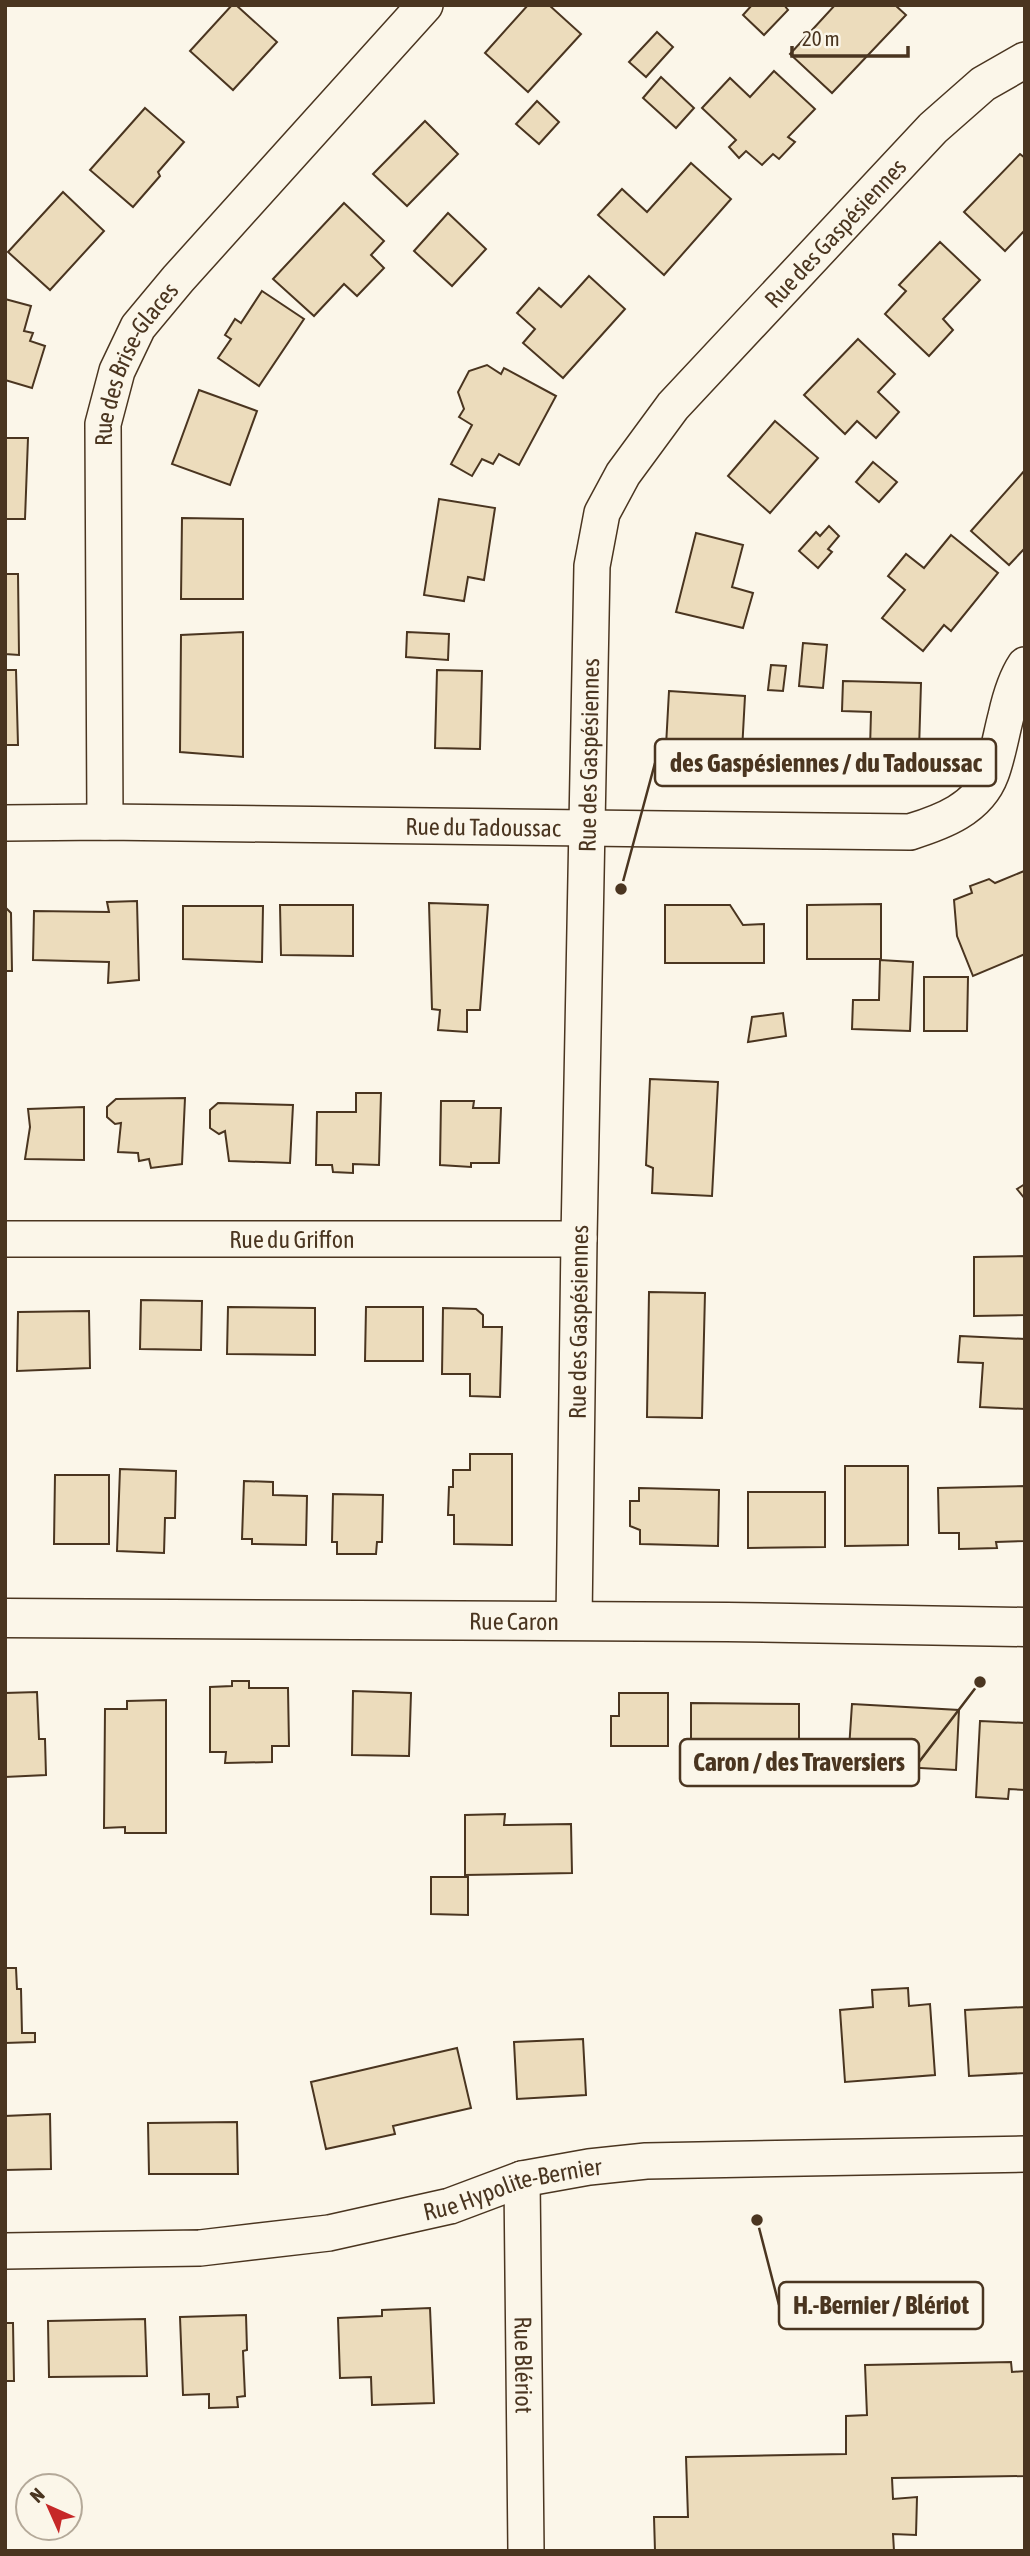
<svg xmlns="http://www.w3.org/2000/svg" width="1030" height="2556" font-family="'Asap Condensed',sans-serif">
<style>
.building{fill:#ecdcbc;stroke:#4a3520;stroke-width:2}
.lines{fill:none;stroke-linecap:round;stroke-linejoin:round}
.minor-casing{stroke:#4a3520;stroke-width:38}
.tertiary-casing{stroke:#4a3520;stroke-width:41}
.minor{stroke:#fbf6e9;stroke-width:35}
.tertiary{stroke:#fbf6e9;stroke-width:38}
.labels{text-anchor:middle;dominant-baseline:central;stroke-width:5;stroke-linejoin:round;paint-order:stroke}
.street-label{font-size:24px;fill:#4a3520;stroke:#fbf6e9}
.leader{fill:none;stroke:#4a3520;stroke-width:2.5}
.callout-dot{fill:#4a3520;stroke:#fbf6e9;stroke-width:2.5}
.callout{fill:#fbf6e9;stroke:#4a3520;stroke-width:2.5}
.callout-label{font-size:26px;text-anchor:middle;font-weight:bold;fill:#4a3520}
</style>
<rect width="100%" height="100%" fill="#fbf6e9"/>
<!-- building -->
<g class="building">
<path d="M232 5H236L277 42 233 90 190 51Z"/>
<path d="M528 5H549L581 34 528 92 485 53Z"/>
<path d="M752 5H784L788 10 764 35 743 15Z"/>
<path d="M835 5H895L906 15 832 93 790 54Z"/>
<path d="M657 32 673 47 646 77 629 62Z"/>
<path d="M774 71 815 109 788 137 795 142 779 159 773 154 762 165 746 151 739 158 729 147 736 140 702 108 730 78 750 97Z"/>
<path d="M661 77 694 108 676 128 643 98Z"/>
<path d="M537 101 559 122 539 144 516 124Z"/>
<path d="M145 108 184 142 158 172 160 176 133 207 90 170Z"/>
<path d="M425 121 458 154 407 206 373 174Z"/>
<path d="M1020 154 1025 158V230L1005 251 964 212Z"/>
<path d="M691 163 731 199 664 275 598 215 622 189 647 212Z"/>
<path d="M63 192 104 231 50 290 8 252Z"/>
<path d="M344 203 384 241 371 255 384 268 357 296 344 284 314 316 273 279Z"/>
<path d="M448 213 486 249 452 286 414 251Z"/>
<path d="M940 242 980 280 943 319 953 330 929 356 885 314 906 291 899 285Z"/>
<path d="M589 276 625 309 563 378 523 343 535 329 517 313 539 288 561 307Z"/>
<path d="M262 291 304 319 259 386 218 358 231 339 225 335 235 319 241 323Z"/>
<path d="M5 299 31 306 24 331 33 333 30 341 45 346 32 388 5 380Z"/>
<path d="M858 339 895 374 878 392 899 412 876 438 857 421 845 434 804 395Z"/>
<path d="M487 365 501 374 504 368 556 396 519 465 499 454 493 464 482 459 472 476 451 464 472 425 459 417 464 409 458 392 469 371Z"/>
<path d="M199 390 257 411 230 485 172 464Z"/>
<path d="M775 421 818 458 770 513 728 476Z"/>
<path d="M5 438H28L25 519H5Z"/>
<path d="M873 462 897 482 879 502 856 482Z"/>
<path d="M1025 470V548L1009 565 971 531Z"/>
<path d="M439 499 495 508 484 580 468 577 464 601 424 595Z"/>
<path d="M182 518 243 519V599H181Z"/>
<path d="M829 526 839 536 828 549 832 552 818 568 799 551 816 532 820 536Z"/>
<path d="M696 533 743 545 732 587 753 593 743 628 676 612Z"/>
<path d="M951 535 998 573 951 631 944 625 923 651 882 618 905 590 888 576 906 554 924 568Z"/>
<path d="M5 574H18L19 655 5 654Z"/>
<path d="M243 632V757L180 752 181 635Z"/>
<path d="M407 632 449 634 448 660 406 657Z"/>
<path d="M803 643 827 645 823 688 799 686Z"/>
<path d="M771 665 786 666 783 691 768 690Z"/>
<path d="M5 670H16L18 745H5Z"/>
<path d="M437 670 482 671 480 749 435 748Z"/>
<path d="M843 681 921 683 919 750 870 749 871 712 842 711Z"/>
<path d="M669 691 745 696 742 751 666 746Z"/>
<path d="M1024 871 1025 954 973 976 957 936 954 900 972 893 970 886 989 879 995 883Z"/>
<path d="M137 901 139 980 108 983 109 962 33 960 34 911 109 912 107 902Z"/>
<path d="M429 903 488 905 480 1010H467V1032L438 1030 440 1010 432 1009Z"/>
<path d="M881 904V959H807V905Z"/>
<path d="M280 905H353V956L281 955Z"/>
<path d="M665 905H730L743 925 764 924V963H665Z"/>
<path d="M183 906H263L262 962 183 959Z"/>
<path d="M5 907 11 913 12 971H5Z"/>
<path d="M880 960 913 962 910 1031 852 1029 853 1000H879Z"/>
<path d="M924 977H968L967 1031H924Z"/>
<path d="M783 1013 786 1036 748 1042 752 1017Z"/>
<path d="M650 1079 718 1082 712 1196 652 1193 653 1168 646 1165Z"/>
<path d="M356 1093H381L379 1165 353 1164V1173L333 1172 332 1165H316L317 1112H356Z"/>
<path d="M185 1098 182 1164 151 1168 149 1159 139 1161 138 1153 118 1152 121 1123 115 1124 107 1117V1107L116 1099Z"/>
<path d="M441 1101H474L473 1108H501L499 1163H471V1167L440 1165Z"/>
<path d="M218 1103 293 1105 290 1163 229 1161 225 1131 219 1134 210 1128V1110Z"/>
<path d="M84 1107V1160L25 1159 30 1127 28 1109Z"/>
<path d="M1025 1184V1199L1017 1189Z"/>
<path d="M1025 1256V1315L974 1316V1257Z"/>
<path d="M649 1292 705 1293 702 1418 647 1417Z"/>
<path d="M141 1300 202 1301 201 1350 140 1349Z"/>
<path d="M228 1307 315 1308V1355L227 1354Z"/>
<path d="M366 1307H423V1361H365Z"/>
<path d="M443 1308 476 1309 483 1315V1327H502L500 1397 470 1396V1374H442Z"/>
<path d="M89 1311 90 1368 17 1371 18 1312Z"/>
<path d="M960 1336 1025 1339V1409L980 1407 983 1363 958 1362Z"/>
<path d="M470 1454H512V1545L454 1544V1515H448L449 1487H453V1470H470Z"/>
<path d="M845 1466H908V1545L845 1546Z"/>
<path d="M120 1469 176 1471 175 1518H165L164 1553 117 1551Z"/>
<path d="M55 1475H109V1544H54Z"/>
<path d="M244 1481 273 1482V1495L307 1496 306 1545 252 1544V1539H242Z"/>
<path d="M1025 1486V1541L996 1542 997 1548 959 1549V1533H939L938 1488Z"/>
<path d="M639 1488 719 1490 718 1546 640 1544V1530L630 1526V1501H639Z"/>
<path d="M748 1492H825V1547L748 1548Z"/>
<path d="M333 1494 383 1495 382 1542H377L376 1554H337V1542H332Z"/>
<path d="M232 1681H249V1688H288L289 1746H272V1762L225 1763 226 1752H210V1687L232 1686Z"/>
<path d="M353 1691 411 1693 409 1756 352 1755Z"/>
<path d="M37 1692 39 1739H45L46 1775 5 1777V1693Z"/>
<path d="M619 1693H668V1746H611V1716H619Z"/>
<path d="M166 1700V1833H125V1827L104 1828 105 1709H127V1701Z"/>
<path d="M691 1703 799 1704V1755H742V1769H691Z"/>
<path d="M852 1704 959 1710 956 1770 848 1764Z"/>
<path d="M980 1721 1025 1723V1790L1009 1789 1008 1799 976 1797Z"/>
<path d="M505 1814 504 1825 571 1824 572 1873 465 1875V1815Z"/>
<path d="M431 1877H468V1915L431 1914Z"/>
<path d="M5 1968H16L17 1989H21L22 2033H35V2042L5 2043Z"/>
<path d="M908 1988 909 2006 930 2004 935 2075 845 2082 840 2010 873 2007 872 1990Z"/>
<path d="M1025 2007V2073L969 2076 965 2010Z"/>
<path d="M583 2039 586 2095 517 2099 514 2042Z"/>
<path d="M457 2048 471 2108 393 2126 395 2134 326 2149 311 2082Z"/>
<path d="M50 2114 51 2169 5 2170V2116Z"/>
<path d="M237 2122 238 2174H149L148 2123Z"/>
<path d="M430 2308 434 2403 372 2405 371 2377 340 2378 338 2318 382 2316V2310Z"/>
<path d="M246 2315 247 2350 243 2351 245 2396 237 2397 238 2407 209 2408V2394L183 2395 180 2317Z"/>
<path d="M145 2319 147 2376 49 2377 48 2321Z"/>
<path d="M5 2323H13L14 2381H5Z"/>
<path d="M1011 2362 1012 2372 1025 2371V2476L892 2478 893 2499 917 2497 916 2535 893 2534 894 2551H655L654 2517H688L686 2457 846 2454V2416L867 2415 865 2365Z"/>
</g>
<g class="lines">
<!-- minor casing -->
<g class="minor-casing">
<g id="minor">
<path id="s1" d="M105 822 103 424 117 371 138 327 178 279 425 5"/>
<path id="s2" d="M5 823 105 822 910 832C942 822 978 809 991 774 998 755 1001 735 1006 716 1010 698 1015 680 1025 665"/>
<path id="s3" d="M5 1239H579"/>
<path id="s4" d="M574 1621 579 1239 592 566 602 513 623 474 673 406 933 128 983 84 1025 60"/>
<path id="s5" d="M522 2179 526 2551"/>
<path id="s6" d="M5 2251 200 2248 329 2233 450 2206 522 2179 589 2167 646 2161 1025 2154"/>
</g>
</g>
<!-- tertiary casing -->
<g class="tertiary-casing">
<g id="tertiary">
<path id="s7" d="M5 1618 727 1622 1025 1627"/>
</g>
</g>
<!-- minor -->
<use href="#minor" class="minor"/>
<!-- tertiary -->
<use href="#tertiary" class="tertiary"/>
</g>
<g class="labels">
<!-- street labels -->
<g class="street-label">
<text stroke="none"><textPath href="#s4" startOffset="1475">Rue des Gaspésiennes</textPath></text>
<text stroke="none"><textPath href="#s1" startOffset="466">Rue des Brise-Glaces</textPath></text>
<text stroke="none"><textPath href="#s4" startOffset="866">Rue des Gaspésiennes</textPath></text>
<text stroke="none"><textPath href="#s2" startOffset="478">Rue du Tadoussac</textPath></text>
<text stroke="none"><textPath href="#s3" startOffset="287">Rue du Griffon</textPath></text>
<text stroke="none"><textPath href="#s4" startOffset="299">Rue des Gaspésiennes</textPath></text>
<text stroke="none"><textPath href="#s7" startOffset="509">Rue Caron</textPath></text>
<text stroke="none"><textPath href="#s6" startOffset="514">Rue Hypolite-Bernier</textPath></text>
<text stroke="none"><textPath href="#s5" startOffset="186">Rue Blériot</textPath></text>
</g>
</g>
<!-- callouts -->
<path class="leader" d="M621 889L655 763M980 1682L919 1762M757 2220L779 2305"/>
<g class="callout-dot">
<circle cx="621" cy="889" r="7"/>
<circle cx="980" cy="1682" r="7"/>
<circle cx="757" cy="2220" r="7"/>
</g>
<g class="callout">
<rect x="655" y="739" width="341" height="47" rx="7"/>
<rect x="680" y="1739" width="239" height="47" rx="7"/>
<rect x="779" y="2282" width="204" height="47" rx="7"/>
</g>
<g class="callout-label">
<text x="826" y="772">des Gaspésiennes / du Tadoussac</text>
<text x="799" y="1771">Caron / des Traversiers</text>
<text x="881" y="2314">H.-Bernier / Blériot</text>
</g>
<!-- border -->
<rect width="1030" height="2556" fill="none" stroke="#4a3520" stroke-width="14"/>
<!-- north arrow -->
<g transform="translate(49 2507) rotate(315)"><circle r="33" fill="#fbf6e9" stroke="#b4a999" stroke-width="2"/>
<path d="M0-5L12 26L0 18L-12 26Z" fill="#c62828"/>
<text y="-10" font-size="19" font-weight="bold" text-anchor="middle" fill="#4a3520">N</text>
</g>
<!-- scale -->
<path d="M792 46v10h116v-10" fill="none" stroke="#4a3520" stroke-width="3.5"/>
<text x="802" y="46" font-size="21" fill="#4a3520" stroke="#fbf6e9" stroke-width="5" paint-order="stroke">20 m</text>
</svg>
